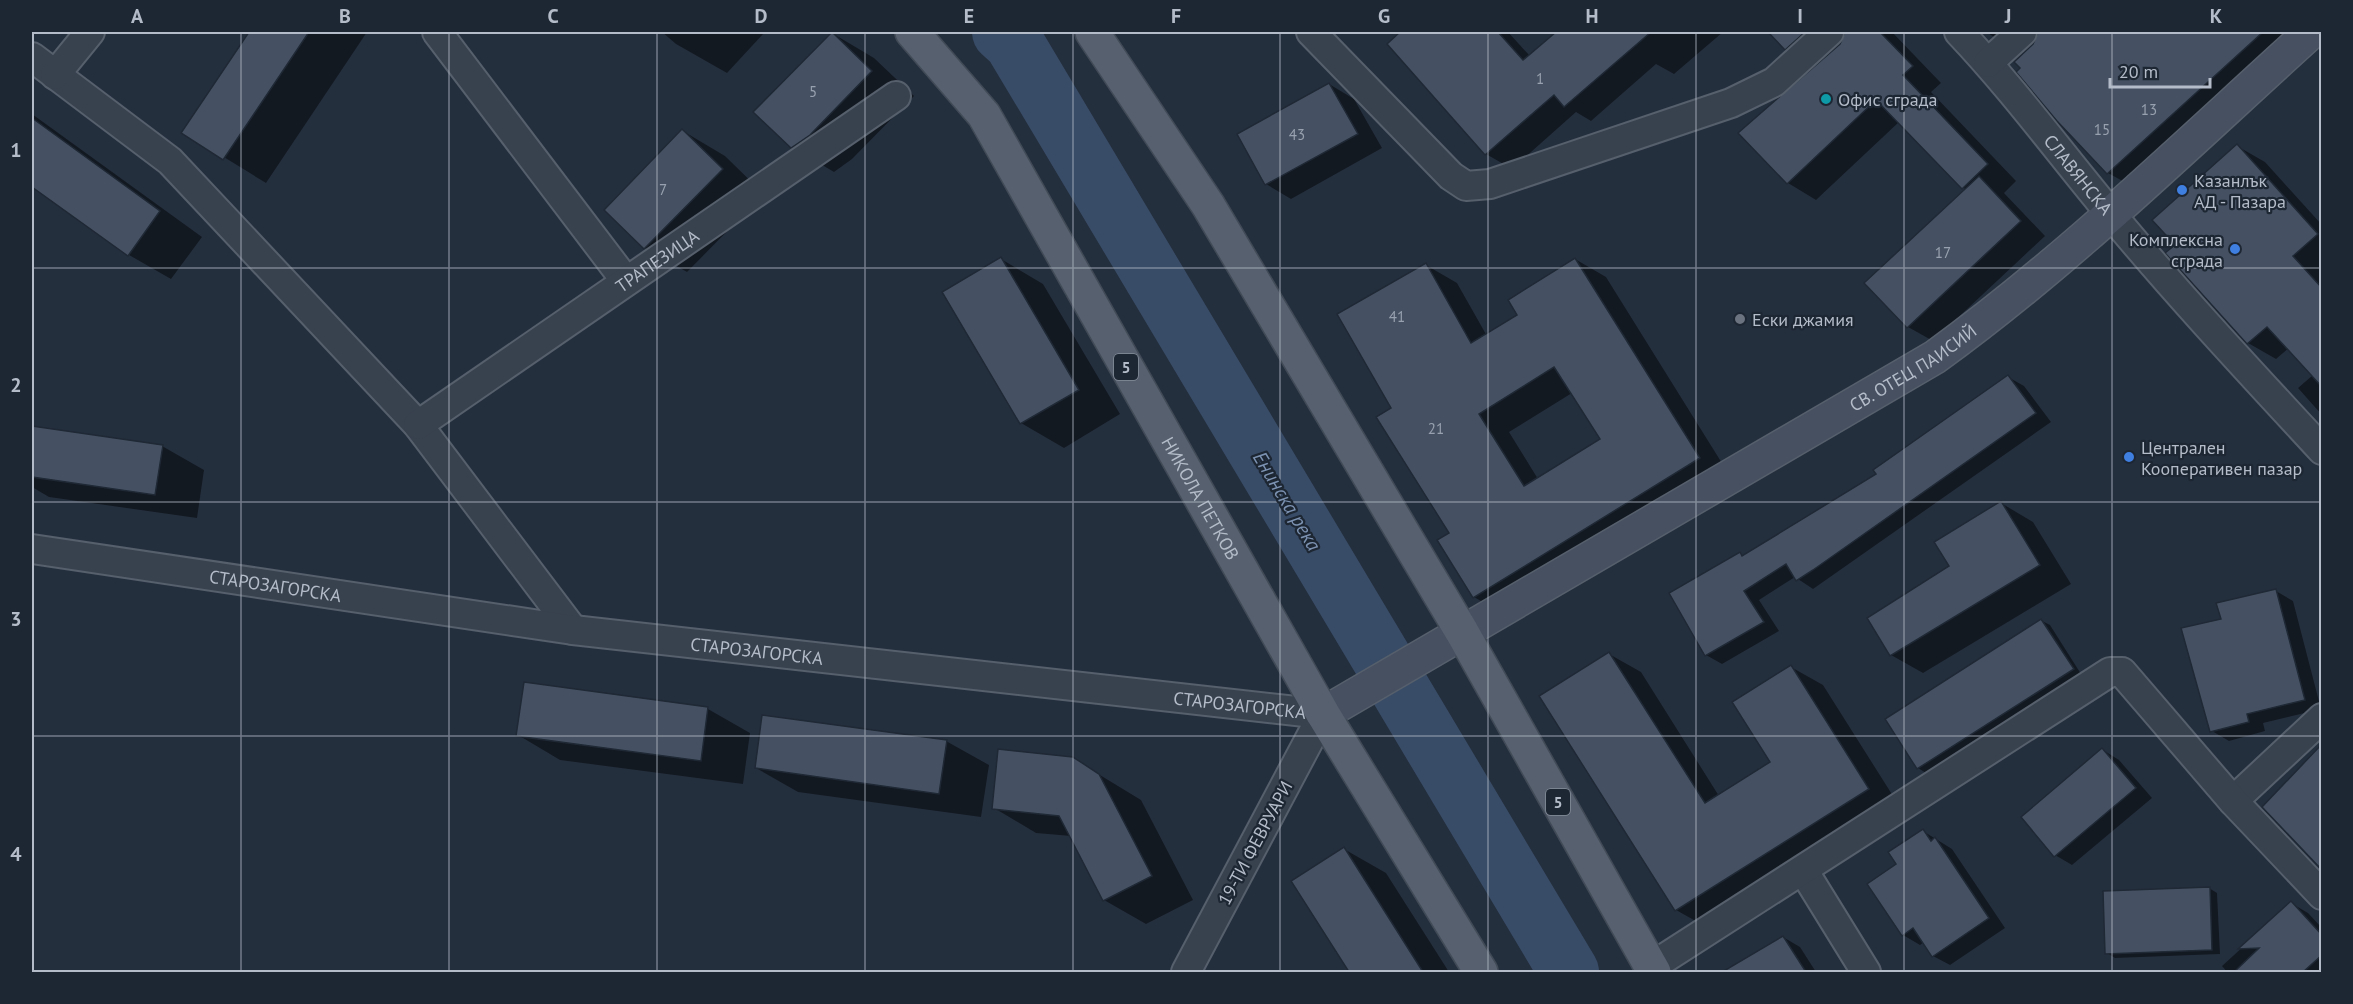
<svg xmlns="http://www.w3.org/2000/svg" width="2353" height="1004" font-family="'PT Sans',sans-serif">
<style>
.shadow{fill:#0007;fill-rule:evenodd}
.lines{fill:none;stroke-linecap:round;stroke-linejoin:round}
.river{stroke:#394c67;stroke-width:60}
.building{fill:#455162;stroke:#1f2835;stroke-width:1.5;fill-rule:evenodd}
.street-casing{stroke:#565f6c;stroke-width:32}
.secondary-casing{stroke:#565f6c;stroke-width:36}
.primary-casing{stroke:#414a57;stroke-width:36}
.street{stroke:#38414e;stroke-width:28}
.secondary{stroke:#465061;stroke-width:33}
.primary{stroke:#56606e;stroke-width:33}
.grid{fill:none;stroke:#b4bcc9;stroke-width:1.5;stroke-opacity:0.55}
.culture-dot{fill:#0f9aa8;stroke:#1d2633;stroke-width:2}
.shop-dot{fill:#3f7fe0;stroke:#1d2633;stroke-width:2}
.worship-dot{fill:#6b7280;stroke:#1d2633;stroke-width:2}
.labels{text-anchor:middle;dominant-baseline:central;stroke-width:4.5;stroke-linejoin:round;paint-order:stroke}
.number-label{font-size:15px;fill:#98a1af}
.shield{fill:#1d2633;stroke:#878f9c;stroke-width:1.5}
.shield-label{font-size:16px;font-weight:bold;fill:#b4bcc9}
.poi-label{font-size:18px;fill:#b4bcc9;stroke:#1d2633;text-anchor:start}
.street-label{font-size:18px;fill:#b4bcc9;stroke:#1d2633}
.water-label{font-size:20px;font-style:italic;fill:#7c92b1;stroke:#1d2633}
.neatline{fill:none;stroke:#b4bcc9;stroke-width:2}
.grid-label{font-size:20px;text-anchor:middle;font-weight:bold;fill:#b4bcc9}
</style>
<rect width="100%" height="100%" fill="#242f3e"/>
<!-- shadow -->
<g class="shadow">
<path d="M251 32H367L266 183 183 132Z"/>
<path d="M662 32H765L727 73 676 44Z"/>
<path d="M1403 32H1508L1530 56 1558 32H1723L1674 74 1656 64 1591 121 1576 112 1512 169 1486 154 1389 44Z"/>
<path d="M1770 32H1892L1941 83 1931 92 2016 181 2004 193 2045 236 1933 341 1908 327 1966 190 1899 122 1816 200 1788 183 1817 67 1786 49Z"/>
<path d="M1986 32H2030L2010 47Z"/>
<path d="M2039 32H2291L2126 183 2108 173 2039 38Z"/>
<path d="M832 33 874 58 914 96 852 159 834 172 792 147Z"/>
<path d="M1329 84 1354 99 1382 148 1291 199 1266 184 1239 135Z"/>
<path d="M32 114 202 237 171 279 129 255 32 185Z"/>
<path d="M683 131 725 156 764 194 687 272 645 248 606 210Z"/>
<path d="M2237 146 2265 162 2322 225V415L2298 388 2313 375 2289 348 2276 359 2248 343 2168 253 2177 245Z"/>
<path d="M1001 259 1043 284 1120 414 1064 448 1021 423 944 293Z"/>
<path d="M1575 259 1606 277 1730 476 1505 615 1474 597 1451 534 1393 409 1426 265 1457 283 1487 336 1519 315ZM1572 393 1602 440 1538 479 1509 432Z"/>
<path d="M2008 377 2024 386 2051 422 1813 589 1795 577 1759 600 1779 631 1722 664 1706 655 1740 554 1744 556 1878 474Z"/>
<path d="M32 428 162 446 204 470 197 518 49 497 32 487Z"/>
<path d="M2001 503 2033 522 2071 584 1923 673 1891 655 1951 566Z"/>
<path d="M2276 591 2293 601 2321 709 2263 723 2265 731 2229 741 2212 731 2222 620Z"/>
<path d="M2042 621 2050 625 2081 674 1926 773 1918 768 1887 719Z"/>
<path d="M1609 654 1641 672 1719 796 1772 763 1791 667 1823 685 1900 807 1708 928 1676 910Z"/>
<path d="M525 684 708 709 750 733 743 784 560 760 518 735Z"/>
<path d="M946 741 989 765 981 817 798 792 756 768Z"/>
<path d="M2103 750 2119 760 2152 798 2072 865 2055 855Z"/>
<path d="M1072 758 1141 800 1193 900 1146 924 1104 900 1071 836 1036 833 994 808Z"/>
<path d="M1923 831 1952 849 2005 928 1950 965 1933 956 1924 942 1920 945 1903 935 1898 865Z"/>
<path d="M1344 849 1386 873 1449 972H1350L1293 881Z"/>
<path d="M2209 888 2217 893 2220 954 2115 958 2107 953Z"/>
<path d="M2291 903 2308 913 2322 928V972H2227L2222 966Z"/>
<path d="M1783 937 1800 947 1816 972H1739L1735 966Z"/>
</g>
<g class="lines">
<!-- river -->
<path class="river" d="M1002 32 1014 43 1569 972"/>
</g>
<!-- building -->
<g class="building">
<path d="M249 32H309L223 160 181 133Z"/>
<path d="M832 32 872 71 810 135 791 148 753 112Z"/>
<path d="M1400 32H1498L1523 60 1556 32H1651L1564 107 1554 95 1485 155 1387 44Z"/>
<path d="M1768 32H1805L1785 50Z"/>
<path d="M1845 32H1880L1913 66 1903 75 1988 164 1962 189 1876 100 1787 184 1738 133 1840 44Z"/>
<path d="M2038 32H2263L2107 174 2057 121 2016 72 2020 68 2014 62 2033 44Z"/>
<path d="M1329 83 1358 134 1265 185 1237 134Z"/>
<path d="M32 118 160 211 128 256 32 187Z"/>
<path d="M682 129 723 169 644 249 604 210Z"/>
<path d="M2237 144 2318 234 2293 256 2322 288V387L2267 327 2247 344 2165 253 2175 245 2152 220Z"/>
<path d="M1979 176 2021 221 1907 328 1864 283Z"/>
<path d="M1001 257 1079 390 1020 424 942 292Z"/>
<path d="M1575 258 1700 458 1473 598 1437 540 1449 533 1376 417 1391 408 1337 314 1426 263 1471 343 1517 315 1508 300ZM1554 367 1600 439 1524 486 1479 414Z"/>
<path d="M2008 375 2036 413 1813 570 1796 581 1786 564 1744 591 1764 622 1705 656 1669 593 1740 552 1742 556 1876 474 1873 470Z"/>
<path d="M32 426 163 445 155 495 32 477Z"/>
<path d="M2001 501 2040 565 1890 656 1867 618 1949 566 1934 542Z"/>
<path d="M2276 589 2305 700 2247 714 2249 722 2210 732 2181 628 2221 619 2216 603Z"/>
<path d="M2041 619 2074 669 1917 769 1885 719Z"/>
<path d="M1609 652 1705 803 1770 762 1732 702 1791 665 1869 789 1675 911 1539 696Z"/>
<path d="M524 682 708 707 701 761 516 736Z"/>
<path d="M762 715 947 740 939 794 755 768Z"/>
<path d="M2322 744V870L2262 807Z"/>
<path d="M2102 748 2136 788 2054 857 2021 817Z"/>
<path d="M998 749 1073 757 1099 774 1152 876 1103 901 1059 816 992 809Z"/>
<path d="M1923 829 1931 841 1935 837 1989 918 1932 957 1913 928 1902 936 1867 884 1896 864 1888 852Z"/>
<path d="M1344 847 1423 972H1349L1291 881Z"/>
<path d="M2210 887 2212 950 2105 954 2103 891Z"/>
<path d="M2291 901 2322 935V955L2303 972H2234L2259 948 2238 949Z"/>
<path d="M1783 936 1806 972H1722Z"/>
</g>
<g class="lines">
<!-- street casing -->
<g class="street-casing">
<g id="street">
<path d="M437 32 626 281"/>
<path d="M1311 32 1451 176 1466 186 1490 184 1731 103 1774 82 1829 32"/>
<path id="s1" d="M1959 32C2013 89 2060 153 2110 213 2178 295 2250 372 2322 450"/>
<path d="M32 57 170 161 418 425 573 630"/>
<path d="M1988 63 2022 32"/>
<path d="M55 75 90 32"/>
<path id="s2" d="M418 425 896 96"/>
<path id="s3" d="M32 549 573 630 1323 714 1186 972"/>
<path d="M2233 801 2322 718"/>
<path d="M1803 870 1866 972"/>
<path d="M1651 967 2110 672H2122L2233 801 2322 895"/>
</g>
</g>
<!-- secondary casing -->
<g class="secondary-casing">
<g id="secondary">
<path id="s4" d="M1323 714 1935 357C2069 260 2189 142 2311 32"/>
</g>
</g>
<!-- primary casing -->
<g class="primary-casing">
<g id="primary">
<path id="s5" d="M912 32 984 115 1323 714 1481 972"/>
<path d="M1092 32 1208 205 1462 632 1654 972"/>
</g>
</g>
<!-- street -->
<use href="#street" class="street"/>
<!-- secondary -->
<use href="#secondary" class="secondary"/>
<!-- primary -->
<use href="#primary" class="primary"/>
</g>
<!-- grid -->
<path class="grid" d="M241 32V972M449 32V972M657 32V972M865 32V972M1073 32V972M1280 32V972M1488 32V972M1696 32V972M1904 32V972M2112 32V972M32 268H2322M32 502H2322M32 736H2322"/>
<!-- markers -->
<circle class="culture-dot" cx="1826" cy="99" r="6"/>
<g class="shop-dot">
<circle cx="2182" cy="190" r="6"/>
<circle cx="2235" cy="249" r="6"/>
<circle cx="2129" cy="457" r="6"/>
</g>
<circle class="worship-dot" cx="1740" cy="319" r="6"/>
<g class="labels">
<!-- number labels -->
<g class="number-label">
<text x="1540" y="78">1</text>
<text x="813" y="91">5</text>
<text x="2149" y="109">13</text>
<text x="2102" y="129">15</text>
<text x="1297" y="134">43</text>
<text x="663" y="189">7</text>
<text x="1943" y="252">17</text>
<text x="1397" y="316">41</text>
<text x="1436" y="428">21</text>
</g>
<!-- shield labels -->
<g class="shield">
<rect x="1114" y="354" width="24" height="26" rx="4.5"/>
<rect x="1546" y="789" width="24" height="26" rx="4.5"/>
</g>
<g class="shield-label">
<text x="1126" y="367">5</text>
<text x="1558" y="802">5</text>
</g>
<!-- poi labels -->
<g class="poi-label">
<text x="1838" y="99">Офис сграда</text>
<text x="2194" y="180">Казанлък<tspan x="2194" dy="21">АД - Пазара</tspan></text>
<text x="2223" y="239" text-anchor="end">Комплексна<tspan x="2223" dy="21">сграда</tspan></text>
<text x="1752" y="319">Ески джамия</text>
<text x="2141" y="447">Централен<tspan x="2141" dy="21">Кооперативен пазар</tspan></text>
</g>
<!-- street labels -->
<g class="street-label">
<text stroke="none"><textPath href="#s1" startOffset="186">СЛАВЯНСКА</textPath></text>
<text stroke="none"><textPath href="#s2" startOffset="290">ТРАПЕЗИЦА</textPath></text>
<text stroke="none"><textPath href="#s4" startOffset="684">СВ. ОТЕЦ ПАИСИЙ</textPath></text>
<text stroke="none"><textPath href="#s5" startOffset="550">НИКОЛА ПЕТКОВ</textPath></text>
<text stroke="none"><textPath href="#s3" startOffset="246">СТАРОЗАГОРСКА</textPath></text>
<text stroke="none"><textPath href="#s3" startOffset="732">СТАРОЗАГОРСКА</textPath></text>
<text stroke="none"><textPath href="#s3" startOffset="1218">СТАРОЗАГОРСКА</textPath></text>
<text transform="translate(1255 843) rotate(-62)">19-ТИ ФЕВРУАРИ</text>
</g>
<!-- water labels -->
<g class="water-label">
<text transform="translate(1287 501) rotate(59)">Енинска река</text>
</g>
</g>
<!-- border -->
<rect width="2353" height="1004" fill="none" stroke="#1d2633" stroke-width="66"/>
<!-- scale -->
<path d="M2110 78v9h100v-9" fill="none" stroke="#b4bcc9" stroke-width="3"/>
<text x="2119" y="78" font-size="18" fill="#b4bcc9" stroke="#1d2633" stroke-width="4.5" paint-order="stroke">20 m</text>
<rect x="33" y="33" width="2287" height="938" class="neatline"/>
<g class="grid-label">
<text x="137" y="23">A</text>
<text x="345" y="23">B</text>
<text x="553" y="23">C</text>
<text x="761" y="23">D</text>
<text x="969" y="23">E</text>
<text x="1176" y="23">F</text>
<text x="1384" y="23">G</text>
<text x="1592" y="23">H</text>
<text x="1800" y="23">I</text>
<text x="2008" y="23">J</text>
<text x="2216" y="23">K</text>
<text x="16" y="157">1</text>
<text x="16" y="392">2</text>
<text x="16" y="626">3</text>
<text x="16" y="861">4</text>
</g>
</svg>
